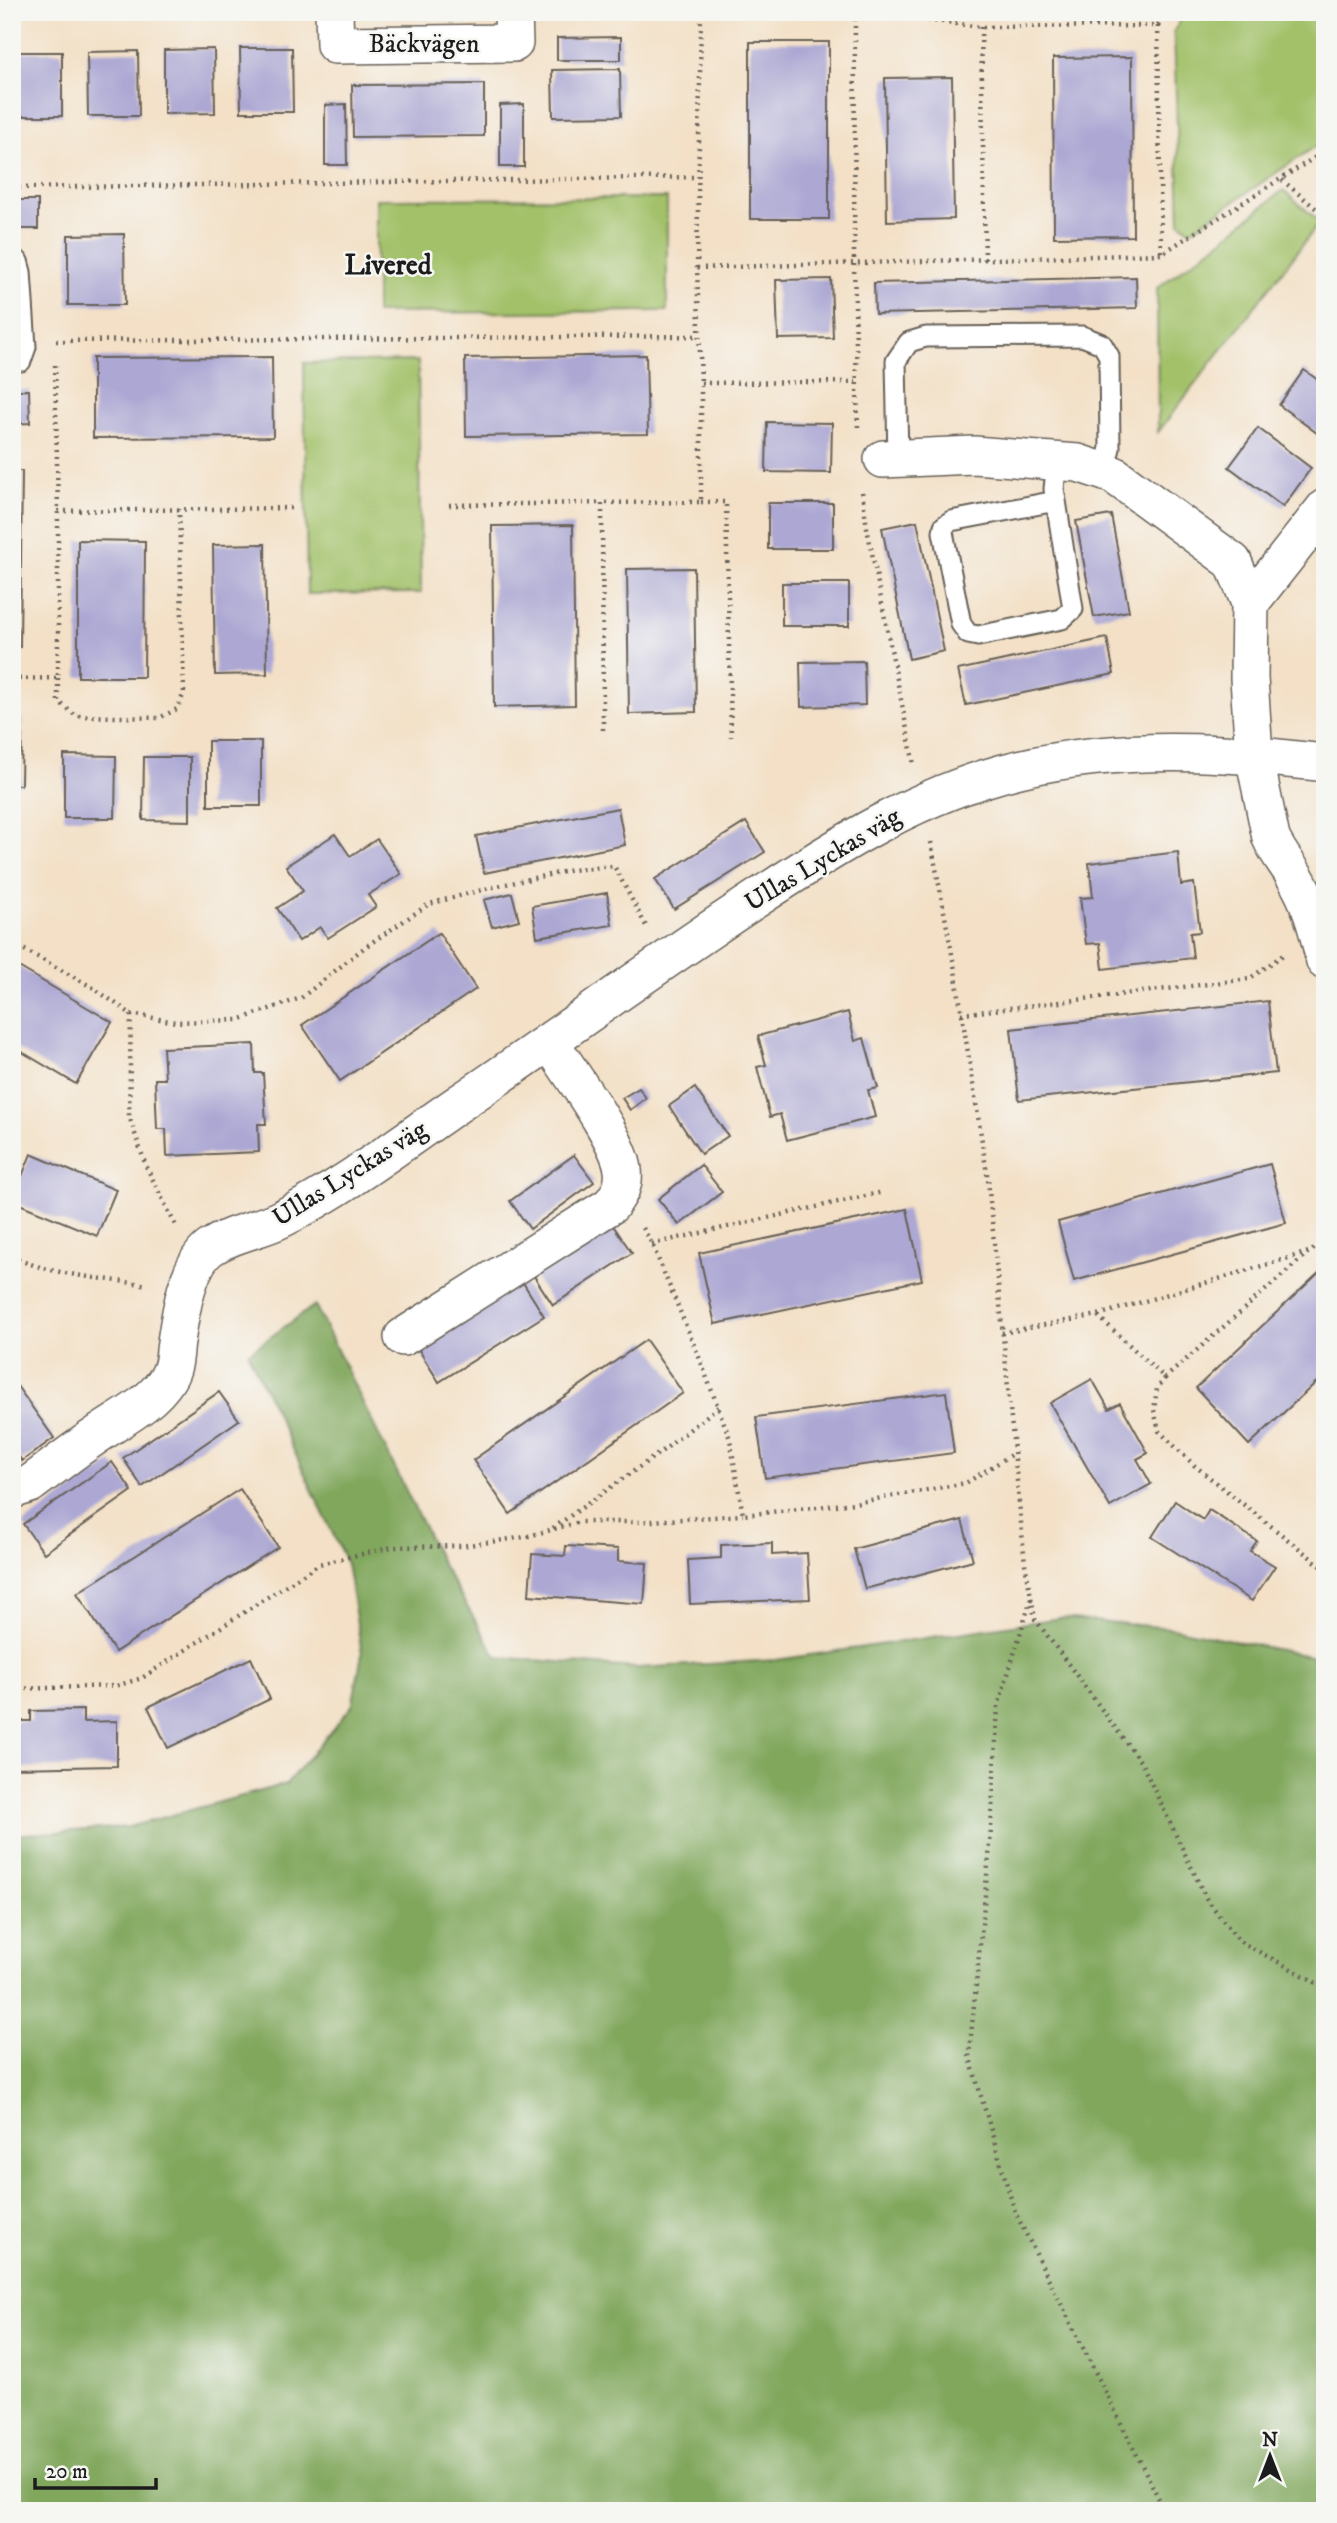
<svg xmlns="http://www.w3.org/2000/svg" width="1337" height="2523" font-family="'IM FELL DW Pica',serif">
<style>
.green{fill:#a2c169;stroke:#5f6e42;stroke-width:2}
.forest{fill:#81a75d;stroke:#4e623c;stroke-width:2}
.building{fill:#aca7d3}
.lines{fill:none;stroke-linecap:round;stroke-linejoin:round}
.service-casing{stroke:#676158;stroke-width:23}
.minor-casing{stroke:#676158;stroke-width:40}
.path{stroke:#676158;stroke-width:4.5;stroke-dasharray:2 5;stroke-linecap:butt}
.service{stroke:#fff;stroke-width:19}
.minor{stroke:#fff;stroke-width:37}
.labels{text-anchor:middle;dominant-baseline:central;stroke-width:5;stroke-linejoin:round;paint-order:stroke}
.street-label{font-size:26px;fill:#1c1c1c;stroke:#f6f6f2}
.neighbourhood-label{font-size:28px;font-weight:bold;fill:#1c1c1c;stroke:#f6f6f2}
</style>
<rect width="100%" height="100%" fill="#f6f6f2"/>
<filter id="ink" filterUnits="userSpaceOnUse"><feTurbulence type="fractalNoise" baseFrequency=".0143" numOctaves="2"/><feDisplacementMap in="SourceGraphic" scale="14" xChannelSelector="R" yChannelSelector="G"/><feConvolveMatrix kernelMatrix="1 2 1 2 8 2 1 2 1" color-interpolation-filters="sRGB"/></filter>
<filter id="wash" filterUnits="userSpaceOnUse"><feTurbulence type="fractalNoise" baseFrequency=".00686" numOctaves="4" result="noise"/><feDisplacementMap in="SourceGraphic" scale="28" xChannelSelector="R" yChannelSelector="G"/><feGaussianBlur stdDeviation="1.57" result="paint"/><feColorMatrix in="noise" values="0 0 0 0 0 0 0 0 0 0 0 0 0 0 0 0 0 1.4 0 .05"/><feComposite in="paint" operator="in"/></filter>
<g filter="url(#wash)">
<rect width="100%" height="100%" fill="#f3e0c6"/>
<!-- green -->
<g class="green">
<path d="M1185 12H1316L1325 19V140L1190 231 1180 222 1174 31Z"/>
<path d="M1283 190 1320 222 1158 432 1157 288 1222 240Z"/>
<path d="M667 198V311L376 313V199Z"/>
<path d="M418 361 421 593 307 594 304 363Z"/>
</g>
<!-- forest -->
<path class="forest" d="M315 1305 443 1566 497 1657 636 1668 776 1660 1060 1618 1172 1628 1325 1659V2511H12V1835L128 1827 286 1784 352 1706 362 1654 347 1564 248 1353Z"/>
<g id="blocks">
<!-- building -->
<g class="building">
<path d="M621 37V60H557V38Z"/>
<rect x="750" y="42" width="79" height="177"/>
<path d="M240 48H292L293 112H241Z"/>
<path d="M214 49 215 113 164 114V50Z"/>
<path d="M138 51 139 116H88L87 52Z"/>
<rect x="12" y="52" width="50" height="64"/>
<path d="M1132 57 1133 236 1054 237 1053 58Z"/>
<path d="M620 69 621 116 553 117 552 70Z"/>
<path d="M952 77 954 219 887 221 885 78Z"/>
<path d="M484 84V136L353 137 352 85Z"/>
<path d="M346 104 347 165H325V105Z"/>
<path d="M524 104V167H500V105Z"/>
<rect x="12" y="200" width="26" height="29"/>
<path d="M124 234 125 305H68V235Z"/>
<path d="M1136 277 1137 308 875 314 874 283Z"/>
<path d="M831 279 833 338 778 339 776 280Z"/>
<path d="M646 355 648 434 466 436 465 358Z"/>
<path d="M272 357 273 437 93 438V358Z"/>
<path d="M1304 370 1325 385V439L1279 405Z"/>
<path d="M12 390H29L30 423 12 424Z"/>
<path d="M767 422 832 423 831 473 766 472Z"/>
<path d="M1258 428 1311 468 1283 507 1229 467Z"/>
<path d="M12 471H22L20 647H12Z"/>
<rect x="768" y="503" width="65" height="46"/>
<path d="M1111 515 1129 611 1094 617 1076 521Z"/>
<path d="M917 521 944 651 909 659 882 528Z"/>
<path d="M573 525 575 705 494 707 492 526Z"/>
<path d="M78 540 145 541 144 677H78Z"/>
<path d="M265 544 267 674 215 675 213 545Z"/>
<path d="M694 568 696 712 629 714 627 569Z"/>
<rect x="782" y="583" width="67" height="43"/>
<path d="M1107 638 1114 674 966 705 958 670Z"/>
<path d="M864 661 865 705 801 707 800 662Z"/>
<path d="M12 717 22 718 21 785H12Z"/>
<rect x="208" y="741" width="53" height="65"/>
<path d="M64 755 116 756 115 818H64Z"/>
<path d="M144 757H190V821L143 820Z"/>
<path d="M618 808 625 845 484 873 476 836Z"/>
<path d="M746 822 765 852 674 909 655 879Z"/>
<path d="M335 834 350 856 377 839 401 874 368 895 376 907 328 938 320 927 299 941 277 908 303 891 286 866Z"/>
<path d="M1178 852 1181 885 1194 883 1200 932 1190 933 1193 958 1103 969 1100 943 1086 944 1080 898 1093 897 1089 863Z"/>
<path d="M512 893 519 920 492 927 484 900Z"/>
<path d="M607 893 612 925 537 937 532 906Z"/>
<path d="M439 933 476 989 340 1081 302 1025Z"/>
<path d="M12 963 112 1022 76 1084 12 1046Z"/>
<path d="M1268 1001 1276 1073 1019 1100 1011 1029Z"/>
<path d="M848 1012 855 1041 864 1038 878 1088 868 1090 875 1117 787 1140 780 1114 770 1117 757 1067 766 1065 758 1036Z"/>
<path d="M254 1044 255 1073H263L266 1124H258L259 1152 167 1156 166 1129H157L155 1079H165L163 1048Z"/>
<path d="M639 1088 646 1098 630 1110 622 1098Z"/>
<path d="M695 1088 728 1136 701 1154 669 1106Z"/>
<path d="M31 1154 116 1190 97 1236 12 1201Z"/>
<path d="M574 1155 594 1182 530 1229 510 1201Z"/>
<path d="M1270 1164 1286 1223 1074 1281 1058 1222Z"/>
<path d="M701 1165 722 1192 679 1225 658 1199Z"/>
<path d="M907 1209 922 1280 715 1324 699 1253Z"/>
<path d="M612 1224 632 1253 553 1305 534 1276Z"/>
<path d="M1325 1267V1374L1249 1445 1196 1388Z"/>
<path d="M522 1281 544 1316 439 1382 417 1347Z"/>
<path d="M646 1340 683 1393 510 1514 473 1460Z"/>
<path d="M12 1379 54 1438 22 1461 12 1447Z"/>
<path d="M1092 1379 1109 1409 1120 1403 1148 1453 1137 1459 1151 1484 1110 1507 1050 1403Z"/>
<path d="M219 1392 239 1420 142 1487 123 1458Z"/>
<path d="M946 1392 954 1453 765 1478 756 1417Z"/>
<path d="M112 1462 132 1491 44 1553 23 1524Z"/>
<path d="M240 1489 278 1547 115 1652 77 1593Z"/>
<path d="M1175 1501 1203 1520 1209 1510 1257 1541 1250 1551 1275 1566 1252 1601 1152 1537Z"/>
<path d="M962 1520 973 1560 865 1589 854 1549Z"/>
<path d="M772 1543V1555L807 1553 810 1599 690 1604 688 1560 721 1558V1545Z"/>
<path d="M566 1546 618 1549V1561L647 1563 644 1604 529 1595 532 1554 565 1556Z"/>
<path d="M251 1658 270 1699 168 1748 148 1707Z"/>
<path d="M83 1710V1722L117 1721V1766L12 1768V1721H31V1711Z"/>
</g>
</g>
</g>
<g filter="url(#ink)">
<use href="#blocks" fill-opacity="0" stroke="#676158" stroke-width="2"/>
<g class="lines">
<!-- service casing -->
<g class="service-casing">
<g id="service">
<path d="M12 257 18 261 21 272 26 347 21 361H12"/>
<path d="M898 459 896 361 909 342 926 337 1082 336 1102 344 1109 356 1110 448 1104 471"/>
<path d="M1056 501 951 521 944 526 943 532 961 624 968 634 978 636 1062 619 1073 609 1056 501 1054 489 1057 461"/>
</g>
</g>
<!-- minor casing -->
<g class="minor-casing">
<g id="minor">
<path d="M334 12 335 45 514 43 513 12"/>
<path d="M883 459 974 455 1078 463 1114 475 1233 562 1250 603 1249 678 1254 755 1271 838C1279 856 1292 869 1300 886 1313 910 1319 935 1325 961"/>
<path d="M1250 603 1325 508"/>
<path d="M403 1337 611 1205C619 1194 625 1185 623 1170 620 1140 568 1070 550 1042"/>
<path d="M12 1486 18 1488 30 1484C53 1467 76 1449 100 1433 122 1418 152 1403 167 1379 175 1367 174 1356 176 1342 180 1315 187 1265 210 1248 231 1233 260 1230 283 1218 344 1187 404 1141 461 1102 559 1036 654 966 753 901 838 845 919 793 1019 769 1120 745 1223 751 1325 763"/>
</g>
</g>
<!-- path -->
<g class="path">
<path d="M855 12 854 264 858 431"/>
<path d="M865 12 981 27 1158 26 1167 12"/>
<path d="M552 13 624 12"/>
<path d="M1158 26 1161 253"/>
<path d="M981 27 985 260"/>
<path d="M1282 180 1325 216"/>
<path d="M12 188 697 177"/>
<path d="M697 268 1161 254 1325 151"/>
<path d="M56 341 699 336"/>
<path d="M701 383 856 382"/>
<path d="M862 492 867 528 914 765"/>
<path d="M701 502H726L731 737"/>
<path d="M449 505 602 503"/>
<path d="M58 511 292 508"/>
<path d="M58 678V701L76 716 159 718 177 709 184 693 179 509"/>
<path d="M12 679 58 678V511L55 362"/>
<path d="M603 730 602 503 701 502V383L697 268 701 12"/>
<path d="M931 842 955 970 988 1180 1025 1564 1035 1619 1142 1764 1206 1898 1239 1941 1310 1979 1325 1989"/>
<path d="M12 943 92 987 131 1014 129 1116 146 1166 176 1226"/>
<path d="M131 1014 176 1022 238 1020 301 998 365 947 429 904 497 886 572 870 614 866 646 926"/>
<path d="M961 1014 1249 979 1283 955"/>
<path d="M643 1228 652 1244 699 1357 730 1439 743 1515 854 1503 966 1483 1014 1453"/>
<path d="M652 1244 883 1192"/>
<path d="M12 1256C47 1275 109 1279 148 1285"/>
<path d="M1098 1316 1165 1378 1308 1253"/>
<path d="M1002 1333 1098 1315 1312 1251 1325 1237"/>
<path d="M1165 1378 1157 1389 1154 1410 1159 1431 1195 1466 1325 1569"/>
<path d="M553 1528 665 1449 718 1407"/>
<path d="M1031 1599 998 1706 990 1845 969 2055 1015 2212 1165 2511"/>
<path d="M12 1689 116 1686 142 1678 319 1564 392 1547 461 1546 525 1537 580 1522H637L743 1515"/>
</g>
<!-- service -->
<use href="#service" class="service"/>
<!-- minor -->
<use href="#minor" class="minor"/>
</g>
</g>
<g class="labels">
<!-- street labels -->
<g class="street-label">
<text x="424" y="44">Bäckvägen</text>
<text transform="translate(823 860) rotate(-31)">Ullas Lyckas väg</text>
<text transform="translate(350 1174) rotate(-32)">Ullas Lyckas väg</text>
</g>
<!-- neighbourhood labels -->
<g class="neighbourhood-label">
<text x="388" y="265">Livered</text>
</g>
</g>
<!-- margin -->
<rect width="1337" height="2523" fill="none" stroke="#f6f6f2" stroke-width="42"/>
<!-- north arrow -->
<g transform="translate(1270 2456)" stroke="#f6f6f2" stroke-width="5" paint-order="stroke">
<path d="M0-5L12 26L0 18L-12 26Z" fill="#1c1c1c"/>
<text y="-10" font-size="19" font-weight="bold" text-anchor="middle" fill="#1c1c1c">N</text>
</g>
<!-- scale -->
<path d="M35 2478v10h121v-10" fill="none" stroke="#1c1c1c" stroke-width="3.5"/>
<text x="46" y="2478" font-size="21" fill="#1c1c1c" stroke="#f6f6f2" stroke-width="5" paint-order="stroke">20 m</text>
</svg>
